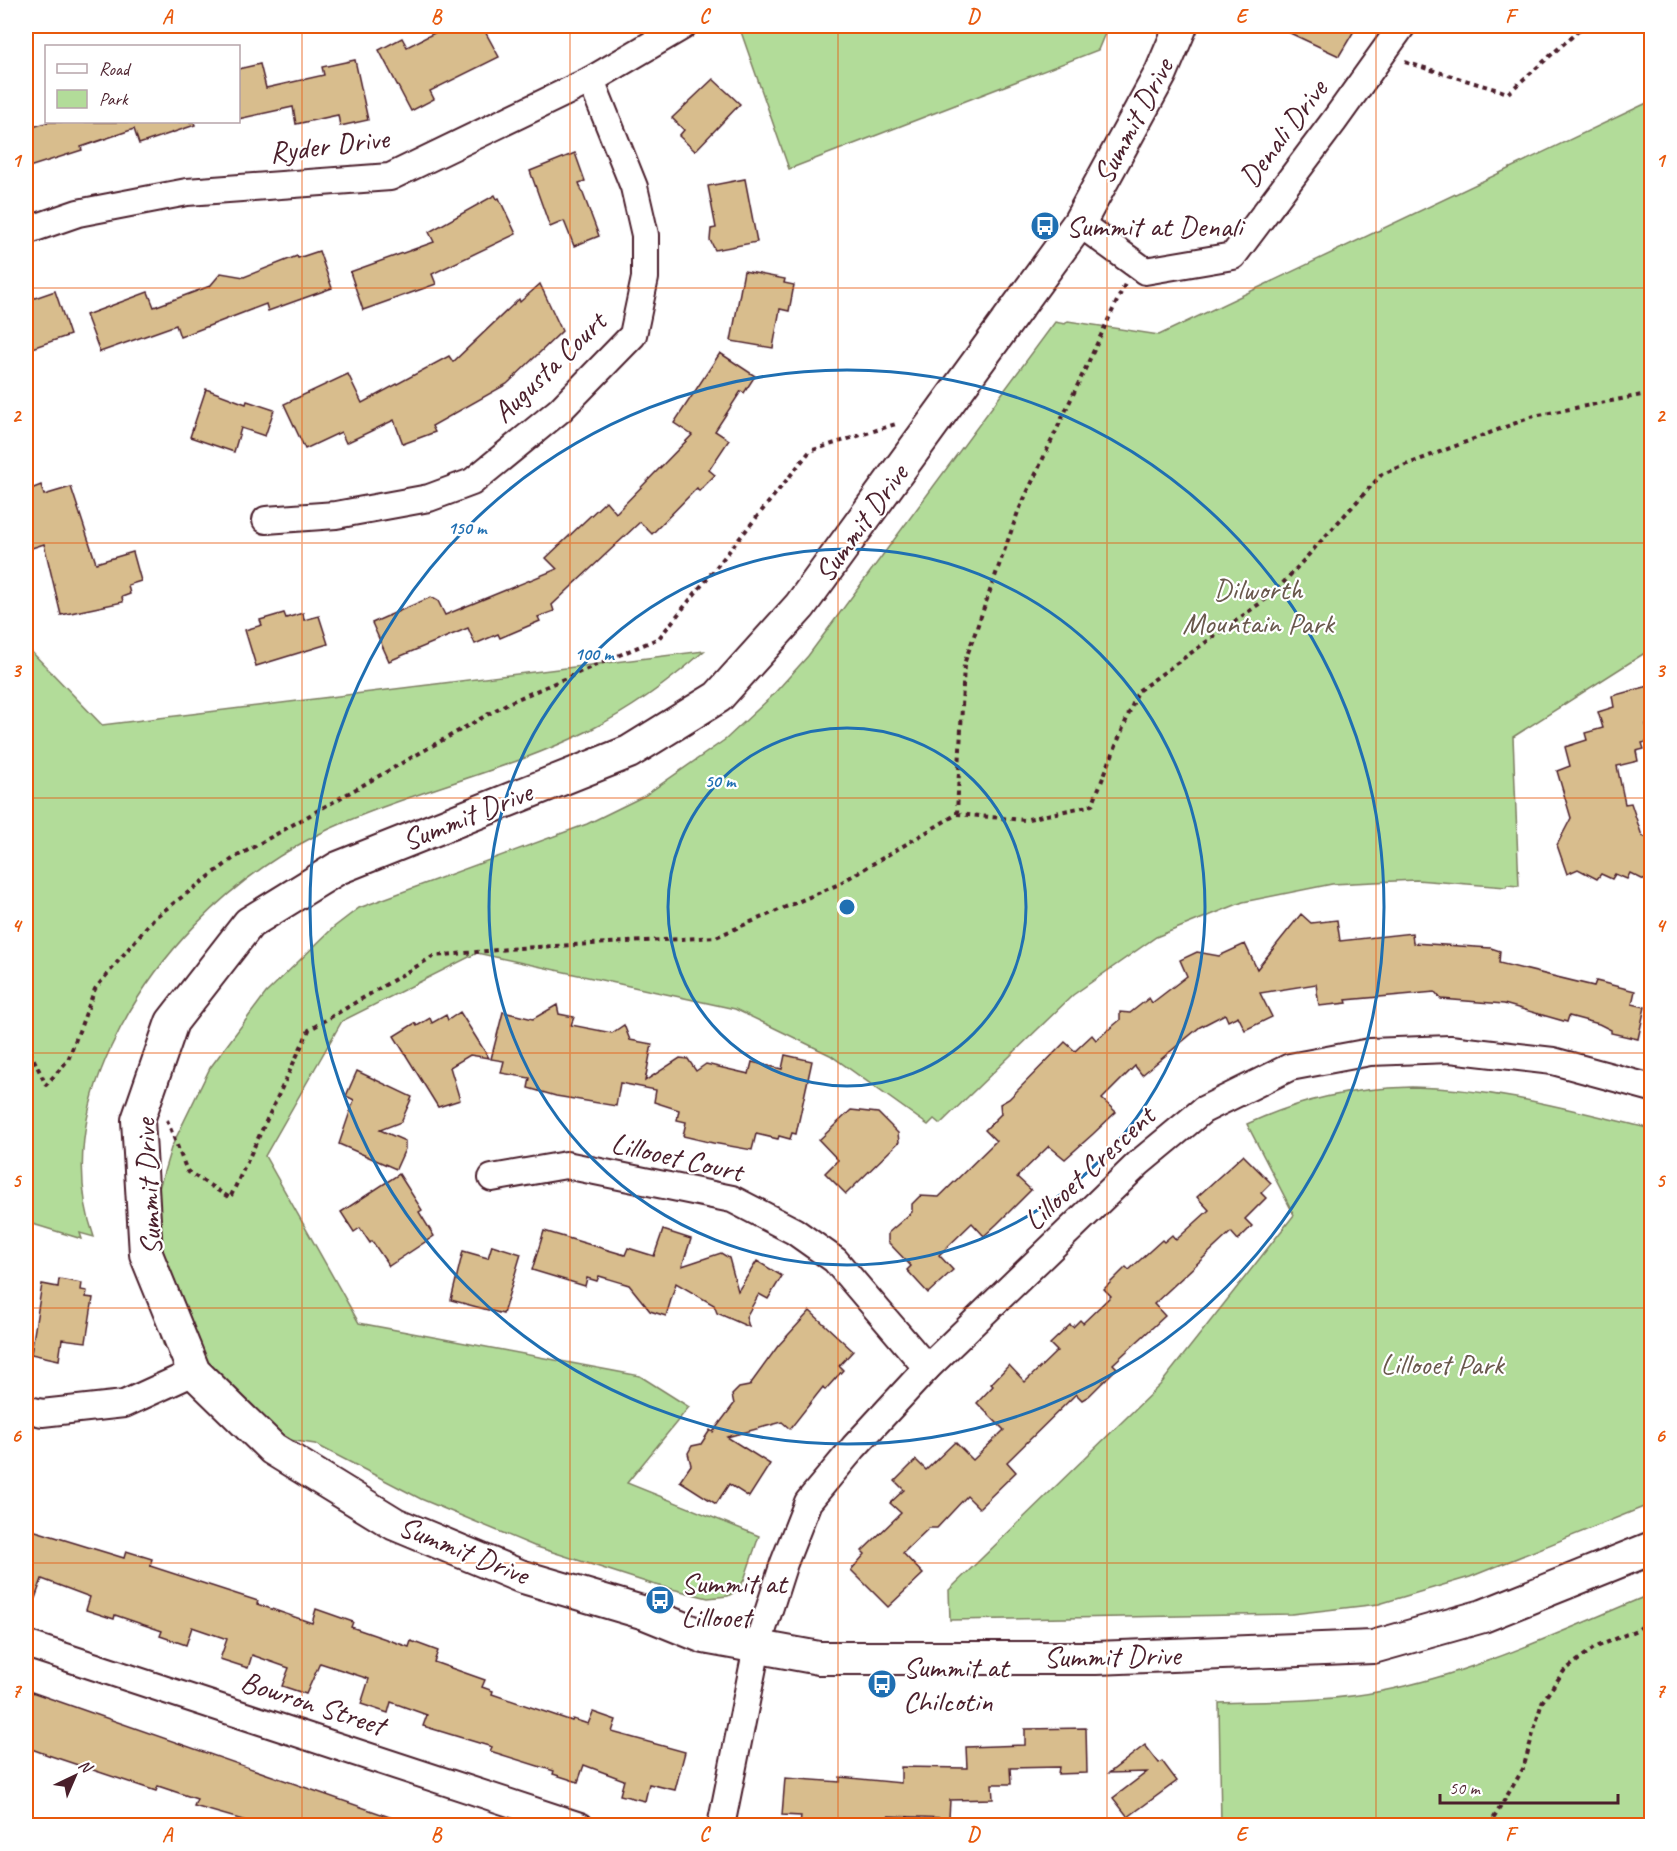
<svg xmlns="http://www.w3.org/2000/svg" width="1677" height="1851" font-family="Caveat,sans-serif">
<style>
.green{fill:#b2dc99;stroke:#7e7e62;stroke-width:1.5}
.building{fill:#d8bd8d;stroke:#4a1f2b;stroke-width:1.5}
.lines{fill:none;stroke-linecap:round;stroke-linejoin:round}
.minor-casing{stroke:#4a1f2b;stroke-width:30}
.tertiary-casing{stroke:#4a1f2b;stroke-width:36}
.path{stroke:#4a1f2b;stroke-width:4;stroke-dasharray:4.5 4.5;stroke-linecap:butt}
.minor{stroke:#fff;stroke-width:26}
.tertiary{stroke:#fff;stroke-width:32}
.grid{fill:none;stroke:#e8590c;stroke-width:1.5;stroke-opacity:0.55}
.ring{fill:none;stroke:#1f6fb2;stroke-width:3}
.labels{text-anchor:middle;dominant-baseline:central;stroke-width:4.5;stroke-linejoin:round;paint-order:stroke}
.street-label{font-size:30px;fill:#4a1f2b;stroke:#fff}
.poi-label{font-size:30px;fill:#4a1f2b;stroke:#fff;text-anchor:start}
.park-label{font-size:30px;fill:#69584c;stroke:#fff}
.centre{fill:#1f6fb2;stroke:#fff;stroke-width:3}
.ring-label{font-size:18px;text-anchor:middle;font-weight:bold;fill:#1f6fb2;stroke:#fff;stroke-width:4.5;stroke-linejoin:round;paint-order:stroke}
.neatline{fill:none;stroke:#e8590c;stroke-width:2}
.grid-label{font-size:20px;text-anchor:middle;font-weight:bold;fill:#e8590c}
</style>
<rect width="100%" height="100%" fill="#fff"/>
<filter id="ink" filterUnits="userSpaceOnUse"><feTurbulence type="fractalNoise" baseFrequency=".0167" numOctaves="2"/><feDisplacementMap in="SourceGraphic" scale="12" xChannelSelector="R" yChannelSelector="G"/><feConvolveMatrix kernelMatrix="1 2 1 2 8 2 1 2 1" color-interpolation-filters="sRGB"/></filter>
<g filter="url(#ink)">
<!-- green -->
<g class="green">
<path d="M739 26H1108L1098 50 789 169Z"/>
<path d="M1651 101V649L1513 737 1519 886 1507 885 1506 887 1416 880 1332 884 1243 902 1156 937 1073 995 940 1124 934 1119 928 1125 830 1055 735 1009 477 953 342 1021 265 1156 359 1323 640 1376 689 1407 627 1483 759 1536 744 1580 738 1590 728 1596 708 1598 652 1584 534 1546 421 1499 315 1444 270 1437 184 1380 163 1344 151 1301 155 1202 171 1148 210 1068 266 993 334 927 359 908 587 824 644 796 726 739 771 697 808 656 1055 322 1065 324 1068 321 1159 335Z"/>
<path d="M26 646 102 725 704 651C669 682 632 709 590 730 502 774 403 792 315 836 227 881 153 957 111 1047 83 1107 72 1174 94 1237L80 1233 82 1239 26 1222Z"/>
<path d="M1412 1087C1494 1088 1572 1110 1651 1129V1504L1470 1577 1379 1604 1292 1614 950 1620 949 1590 1160 1385 1294 1215 1247 1124C1302 1099 1352 1088 1412 1087Z"/>
<path d="M1651 1594V1825H1221L1219 1703C1271 1701 1329 1702 1382 1691 1475 1673 1564 1630 1651 1594Z"/>
</g>
<!-- building -->
<g class="building">
<path d="M448 26H482L499 57 430 91 434 99 411 111 379 50 402 38 407 47Z"/>
<path d="M1275 26H1357L1339 56Z"/>
<path d="M355 60 368 120 340 126 338 115 296 124 293 107 238 119V69L260 64 266 88 324 75 322 67Z"/>
<path d="M713 79 740 104 695 151 679 136 684 130 672 118Z"/>
<path d="M49 122H194L195 125 139 144 134 129 81 147 82 150 26 168V129Z"/>
<path d="M575 153 585 181 579 183 599 236 574 246 564 221 550 227 530 171Z"/>
<path d="M745 179 757 242 715 250 710 240 711 229 716 228 708 186Z"/>
<path d="M495 195 497 199 499 198 516 234 432 274 436 284 363 310 350 272 434 242 429 232Z"/>
<path d="M319 251 332 288 268 311 266 304 180 337 176 325 100 352 86 315 148 292 154 307 210 286 221 273 244 277 297 256 298 258Z"/>
<path d="M744 271 785 279 784 283 794 285 789 311 780 309 773 348 731 341Z"/>
<path d="M540 284 562 331 507 384 432 426 435 432 403 444 394 420 346 443 341 432 305 449 284 404 348 374 362 403 449 356 453 362 519 299 520 302Z"/>
<path d="M55 291 70 335 26 350V301Z"/>
<path d="M720 353 755 376 744 393 741 391 715 431 729 440 709 470 715 475 699 491 697 488 652 534 640 522 552 605 554 611 538 617 540 621 500 638 498 634 475 644 468 628 389 661 372 623 431 597 438 601 445 615 557 569 546 558 606 501 616 513 692 435 674 423Z"/>
<path d="M206 389 246 404 247 401 274 410 265 436 241 428 234 452 190 437Z"/>
<path d="M41 485 44 495 71 487 96 563 133 552 141 581 128 585 130 594 122 597 123 602 61 615 44 544 26 550V491Z"/>
<path d="M284 613 286 618 303 613 304 620 319 616 328 644 256 666 245 630 262 625 260 620Z"/>
<path d="M1652 685V722L1646 724 1650 741 1642 743 1644 749 1636 751 1638 761 1617 766 1625 804 1631 803 1642 836 1652 840V884L1630 873 1627 879 1615 874 1612 879 1601 874 1597 879 1578 869 1567 874 1557 845 1571 818 1557 771 1570 766 1565 747 1587 740 1585 733 1603 728 1598 712 1614 707 1612 696Z"/>
<path d="M1301 914 1311 923 1337 920 1340 941 1412 933 1413 943 1491 948 1500 951 1499 963 1594 986 1596 981 1635 991 1632 1004 1645 1007 1638 1039 1611 1033V1030L1599 1024 1569 1016 1567 1022 1504 1004 1441 999 1435 992 1346 1000 1347 1003 1319 1006 1316 984 1260 993 1272 1017 1245 1030 1238 1016 1228 1021 1225 1014 1200 1027 1142 1075 1135 1066 1102 1099 1116 1112 1093 1134 1065 1159 1049 1146 1017 1177 1031 1190 997 1224 984 1236 972 1223 939 1255 953 1270 928 1293 907 1270 911 1266 888 1242V1233L912 1212V1204L920 1196 939 1197 996 1141 985 1130 1001 1114 1000 1104 1009 1099 1065 1042 1075 1051 1092 1035 1096 1040 1120 1020V1012L1130 1013 1149 998 1152 1003 1187 976 1180 960 1197 952 1219 956 1245 944 1257 969Z"/>
<path d="M557 1005 559 1014 574 1017 571 1025 612 1033 624 1025 630 1040 652 1044 645 1081 680 1058 688 1059 696 1071 706 1064 749 1074 752 1062 782 1069 785 1055 812 1061 796 1134 792 1133 790 1139 779 1136 778 1139 756 1134 752 1150 713 1143 683 1136 686 1122 677 1120 679 1110 654 1102 656 1090 620 1083 616 1106 556 1096 528 1088 530 1078 501 1073 504 1061 491 1059 503 1012 533 1019Z"/>
<path d="M460 1012 489 1058 470 1055 450 1067 460 1100 438 1107 394 1036 415 1023 417 1026 430 1018 432 1023 446 1015 448 1020Z"/>
<path d="M357 1071 412 1097 401 1122 380 1130 405 1141V1149L396 1169 339 1144 354 1100 346 1096Z"/>
<path d="M851 1110 878 1113 898 1133 899 1142 846 1194 825 1173 838 1160 819 1140Z"/>
<path d="M1243 1155 1271 1183 1261 1193 1266 1198 1245 1219 1252 1226 1238 1240 1231 1232 1154 1304 1165 1316 1113 1364 1117 1368 1089 1396 1082 1400 1076 1394 1007 1462 1016 1472 979 1508 967 1496 937 1528H929L903 1553 923 1574 888 1607 851 1570 865 1554 862 1551 901 1513 890 1503 904 1490 895 1481 916 1460 926 1470 955 1442 973 1460 1004 1430 977 1403 993 1386 991 1384 1009 1365 1025 1382 1057 1351 1050 1344 1070 1325 1073 1327 1080 1320 1083 1323 1111 1296 1104 1289 1126 1267 1129 1270 1162 1240 1164 1242 1172 1235 1176 1240 1209 1210 1197 1197Z"/>
<path d="M399 1174 422 1210 419 1212 434 1236 389 1266 372 1241 370 1243 360 1228 354 1232 341 1212Z"/>
<path d="M663 1230 691 1239 682 1266 721 1253 729 1258 738 1291 757 1261 782 1276 768 1299 759 1294 746 1317 749 1327 717 1313 714 1305 676 1283 666 1316 650 1311 629 1285 599 1276 597 1281 587 1278 585 1286 532 1270 544 1231 625 1255 628 1248 654 1256Z"/>
<path d="M492 1245 521 1254 503 1314 451 1300 463 1251 488 1258Z"/>
<path d="M59 1279 82 1283 81 1290 87 1291 86 1297 93 1298 86 1342 62 1339 59 1360 31 1354 42 1284 58 1287Z"/>
<path d="M810 1311 853 1351 839 1366 843 1370 825 1390 823 1387 790 1429 782 1422 727 1437 770 1464 749 1497 729 1484 716 1504 680 1481 691 1465 688 1453 692 1446 701 1444 710 1430 713 1432 734 1404 732 1395 739 1388 749 1386 778 1346Z"/>
<path d="M29 1529 124 1558 126 1551 152 1559 150 1566 258 1601 257 1604 312 1623 316 1609 353 1622 351 1627 409 1647 411 1641 438 1651 434 1662 485 1680 482 1687 493 1691 492 1694 572 1721 573 1719 588 1724 593 1712 616 1720 612 1732 685 1752 675 1790 649 1784 645 1801 620 1795 624 1780 584 1765 578 1782 553 1774 554 1771 490 1751 492 1747 423 1726 427 1715 391 1702 388 1713 361 1704 369 1679 320 1663 306 1694 282 1686 289 1668 252 1655 248 1668 220 1659 227 1639 192 1627 186 1645 160 1636 162 1631 115 1615 114 1619 86 1610 90 1597 42 1579 28 1618H26V1539Z"/>
<path d="M26 1690 407 1823V1826H264L194 1806 197 1799 158 1786 156 1791 48 1755 26 1747Z"/>
<path d="M1086 1728 1087 1773 1058 1774 1059 1767 1010 1768 1011 1784H992L993 1799 950 1800 949 1818 888 1816 887 1826H800L801 1816 782 1815 785 1778 840 1782V1777L901 1783V1767L967 1768 966 1747 1025 1745V1729Z"/>
<path d="M1145 1745 1159 1763 1162 1761 1177 1781 1128 1817 1113 1798 1147 1772 1109 1773Z"/>
</g>
<g class="lines">
<!-- minor casing -->
<g class="minor-casing">
<g id="minor">
<path d="M1079 223 1145 271 1233 256 1334 121 1402 26"/>
<path d="M26 231 78 213 187 192 390 177 591 80 683 26"/>
<path d="M266 520 336 515 429 498 472 482 560 410 633 335 645 278V235L634 187 591 80"/>
<path d="M492 1178 566 1165 732 1199 794 1231 835 1260 927 1368"/>
<path d="M26 1409 42 1413 124 1404 194 1372"/>
<path d="M26 1644 580 1826"/>
<path d="M721 1826 757 1647 784 1563 808 1502 854 1447 927 1368 1139 1163 1203 1110 1290 1067 1370 1052 1450 1049 1553 1061 1652 1088"/>
</g>
</g>
<!-- tertiary casing -->
<g class="tertiary-casing">
<path id="tertiary" d="M1181 26 1161 73 1079 223 800 606 718 697 629 752 338 868 249 923 172 1022 138 1120 146 1254 194 1372 273 1449 395 1524 520 1576 645 1613 704 1637 819 1658H1096L1373 1647 1483 1616 1652 1548"/>
</g>
<!-- path -->
<g class="path">
<path d="M1405 62 1508 93 1584 26"/>
<path d="M957 814 964 664 1018 512 1125 284"/>
<path d="M26 1043 46 1085 68 1060 95 989 154 918 234 858 508 703 659 638 810 451 899 423"/>
<path d="M167 1120 187 1171 230 1198 309 1030 434 956 519 948 716 937 837 885 957 814 1024 820 1092 805 1138 691 1273 594 1382 474 1534 416 1652 393"/>
<path d="M1489 1826 1523 1769 1542 1702 1564 1671 1594 1648 1639 1629 1652 1619"/>
</g>
<!-- minor -->
<use href="#minor" class="minor"/>
<!-- tertiary -->
<use href="#tertiary" class="tertiary"/>
</g>
</g>
<!-- grid -->
<path class="grid" d="M302 26V1826M570 26V1826M838 26V1826M1107 26V1826M1376 26V1826M26 288H1652M26 543H1652M26 798H1652M26 1053H1652M26 1308H1652M26 1563H1652"/>
<!-- distance rings -->
<g class="ring">
<circle cx="847" cy="907" r="179"/>
<circle cx="847" cy="907" r="358"/>
<circle cx="847" cy="907" r="537"/>
</g>
<!-- icons -->
<defs>
<g id="bus-disc" transform="scale(1.5)"><circle r="9.5" fill="#1f6fb2" stroke="#fff"/><path d="M-5-6H5V4H4V6H2V4H-2V6H-4V4H-5ZM-3.5-4V0h7V-4ZM-3.5 1.2v1.5H-2V1.2ZM2 1.2v1.5H3.5V1.2Z" fill="#fff"/></g>
</defs>
<g fill-rule="evenodd">
<use href="#bus-disc" x="1045" y="226"/>
<use href="#bus-disc" x="660" y="1600"/>
<use href="#bus-disc" x="882" y="1684"/>
</g>
<g class="labels">
<!-- street labels -->
<g class="street-label">
<text transform="translate(1133 121) rotate(-62)">Summit Drive</text>
<text transform="translate(1283 133) rotate(-53)">Denali Drive</text>
<text transform="translate(329 145) rotate(-7)">Ryder Drive</text>
<text transform="translate(549 367) rotate(-44)">Augusta Court</text>
<text transform="translate(861 523) rotate(-54)">Summit Drive</text>
<text transform="translate(467 816) rotate(-22)">Summit Drive</text>
<text transform="translate(677 1157) rotate(13)">Lillooet Court</text>
<text transform="translate(1089 1168) rotate(-43)">Lillooet Crescent</text>
<text transform="translate(148 1187) rotate(-93)">Summit Drive</text>
<text transform="translate(464 1550) rotate(22)">Summit Drive</text>
<text transform="translate(1112 1656) rotate(-1)">Summit Drive</text>
<text transform="translate(313 1703) rotate(18)">Bowron Street</text>
</g>
<!-- poi labels -->
<g class="poi-label">
<text x="1066" y="226">Summit at Denali</text>
<text x="681" y="1583">Summit at<tspan x="681" dy="34">Lillooet</tspan></text>
<text x="903" y="1667">Summit at<tspan x="903" dy="34">Chilcotin</tspan></text>
</g>
<!-- park labels -->
<g class="park-label">
<text x="1258" y="589">Dilworth<tspan x="1258" dy="34">Mountain Park</tspan></text>
<text x="1442" y="1364">Lillooet Park</text>
</g>
</g>
<circle cx="847" cy="907" r="9" class="centre"/>
<g class="ring-label">
<text x="467" y="534">150 m</text>
<text x="594" y="660">100 m</text>
<text x="720" y="787">50 m</text>
</g>
<!-- margin -->
<rect width="1677" height="1851" fill="none" stroke="#fff" stroke-width="66"/>
<!-- legend -->
<rect x="45" y="45" width="195" height="78" fill="#ffffff" stroke="#b7a5aa" stroke-width="1.5"/>
<rect x="57" y="64" width="30" height="9" fill="#ffffff" stroke="#b7a5aa" stroke-width="1.5"/>
<text x="99" y="75" font-size="18" fill="#4a1f2b">Road</text>
<rect x="57" y="90" width="30" height="18" fill="#b2dc99" stroke="#b7a5aa" stroke-width="1.5"/>
<text x="99" y="105" font-size="18" fill="#4a1f2b">Park</text>
<!-- north arrow -->
<g transform="translate(75 1776) rotate(44)" stroke="#ffffff" stroke-width="4.5" paint-order="stroke">
<path d="M0-4.5L10 22L0 15L-10 22Z" fill="#4a1f2b"/>
<text y="-9" font-size="16" font-weight="bold" text-anchor="middle" fill="#4a1f2b">N</text>
</g>
<!-- scale -->
<path d="M1440 1794v9h178v-9" fill="none" stroke="#4a1f2b" stroke-width="3"/>
<text x="1449" y="1794" font-size="18" fill="#4a1f2b" stroke="#ffffff" stroke-width="4.5" paint-order="stroke">50 m</text>
<rect x="33" y="33" width="1611" height="1785" class="neatline"/>
<g class="grid-label">
<text x="167" y="23">A</text>
<text x="436" y="23">B</text>
<text x="704" y="23">C</text>
<text x="973" y="23">D</text>
<text x="1241" y="23">E</text>
<text x="1510" y="23">F</text>
<text x="16" y="167">1</text>
<text x="1660" y="167">1</text>
<text x="16" y="422">2</text>
<text x="1660" y="422">2</text>
<text x="16" y="677">3</text>
<text x="1660" y="677">3</text>
<text x="16" y="932">4</text>
<text x="1660" y="932">4</text>
<text x="16" y="1187">5</text>
<text x="1660" y="1187">5</text>
<text x="16" y="1442">6</text>
<text x="1660" y="1442">6</text>
<text x="16" y="1697">7</text>
<text x="1660" y="1697">7</text>
<text x="167" y="1841">A</text>
<text x="436" y="1841">B</text>
<text x="704" y="1841">C</text>
<text x="973" y="1841">D</text>
<text x="1241" y="1841">E</text>
<text x="1510" y="1841">F</text>
</g>
</svg>
